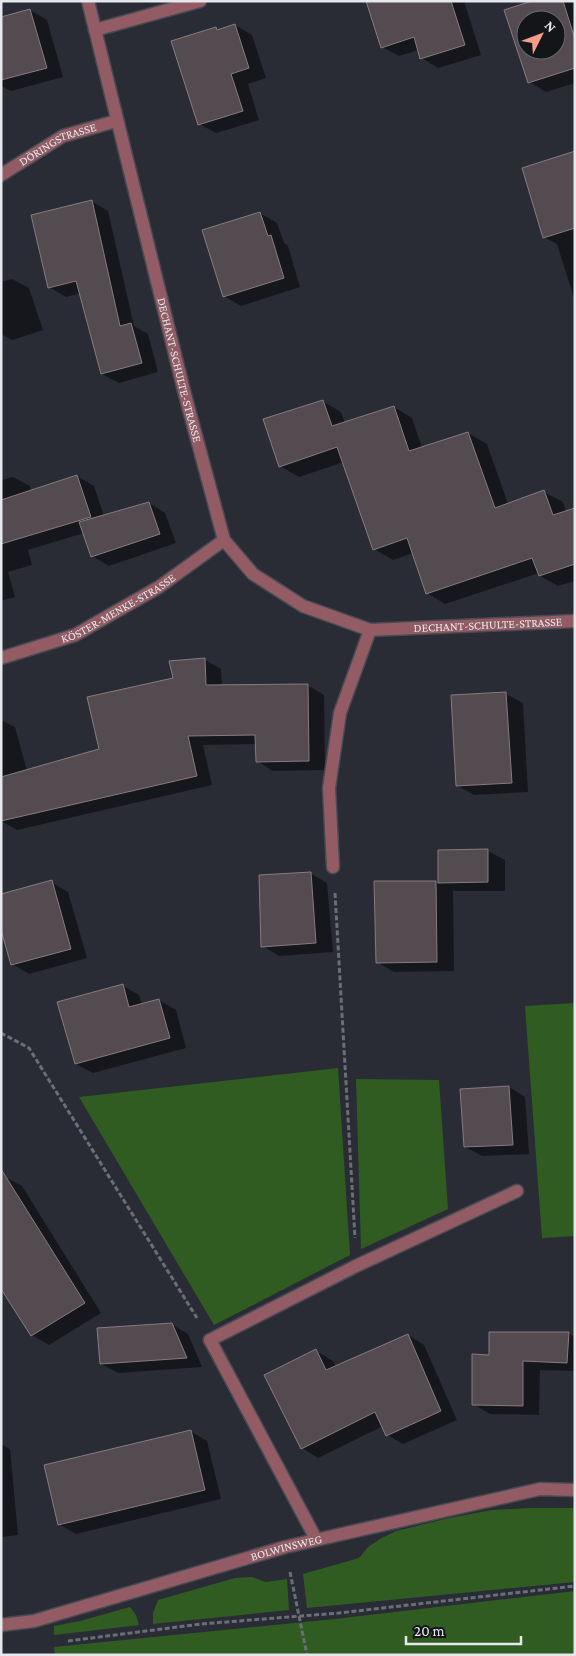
<svg xmlns="http://www.w3.org/2000/svg" width="576" height="1656" font-family="'Crimson Pro',serif">
<style>
.green{fill:#305c22}
.shadow{fill:#0007;fill-rule:evenodd}
.building{fill:#544b50;stroke:#867b81;fill-rule:evenodd}
.lines{fill:none;stroke-linecap:round;stroke-linejoin:round}
.service-casing{stroke:#474a52;stroke-width:15}
.minor-casing{stroke:#474a52;stroke-width:15}
.path{stroke:#6b6e76;stroke-width:3;stroke-dasharray:5 2.5;stroke-linecap:butt}
.service{stroke:#935b63;stroke-width:12}
.minor{stroke:#935b63;stroke-width:12}
.labels{text-anchor:middle;dominant-baseline:central;stroke-width:5;stroke-linejoin:round;paint-order:stroke}
.street-label{font-size:12px;fill:#e5e8ed;stroke:#131519}
</style>
<rect width="100%" height="100%" fill="#292c35"/>
<!-- green -->
<g class="green">
<path d="M575 1003V1236L542 1238 525 1006Z"/>
<path d="M338 1068 350 1255 214 1325 79 1097Z"/>
<path d="M356 1079 439 1080 448 1209 361 1249Z"/>
<path d="M529 1508H575V1582L307 1608 303 1574 359 1558 368 1547 380 1539 396 1531 449 1518 492 1510Z"/>
<path d="M252 1577 266 1582 287 1579 289 1610 153 1624V1613L158 1600 235 1578Z"/>
<path d="M575 1591V1655H55L54 1647 335 1619Z"/>
<path d="M130 1607 136 1615 139 1625 54 1635V1626L80 1621Z"/>
</g>
<!-- shadow -->
<g class="shadow">
<path d="M368 1H464L481 55 438 68 422 58 419 50 399 56 382 47Z"/>
<path d="M536 1H572L575 3V83L546 92 529 82 506 11ZM526 20H556V50H526Z"/>
<path d="M30 10 47 20 63 77 11 91 1 86V18Z"/>
<path d="M235 25 252 35 266 78 248 84 259 120 216 133 199 124 216 28 220 30Z"/>
<path d="M575 152V301L557 244 544 237Z"/>
<path d="M91 201 108 211 134 326 148 334 158 372 119 383 102 374 81 293 66 297 49 287Z"/>
<path d="M260 213 277 223 284 243 288 246 300 287 241 306 224 296Z"/>
<path d="M12 279 29 288 43 330 12 340 1 334V282Z"/>
<path d="M322 401 341 412 345 423 394 407 412 418 422 448 468 433 487 444 508 504 544 492 563 502 566 512 575 509V581L558 586 540 576 539 573 445 604 427 593 413 553 393 560 374 549 344 462 299 477 280 466Z"/>
<path d="M77 476 94 486 104 516 149 503 165 513 176 543 109 566 92 556 84 533 28 550 32 565 8 572 15 597 1 601V480L13 477 30 486 31 492Z"/>
<path d="M205 660 221 669 222 686 307 685 324 695 325 770 273 771 257 761 256 744 203 745 212 785 17 830 1 821V720L15 727 27 771 100 750 174 679Z"/>
<path d="M506 694 523 703 528 792 474 795 458 786Z"/>
<path d="M439 851H488L505 860V891H456L453 890 454 971 394 972 377 962 436 882 439 884Z"/>
<path d="M310 873 327 883 333 952 279 956 263 946Z"/>
<path d="M51 882 68 892 87 958 29 974 12 964Z"/>
<path d="M123 986 139 995 142 1005 159 1000 176 1010 186 1048 93 1073 76 1064Z"/>
<path d="M509 1087 525 1097 529 1154 482 1156 465 1147Z"/>
<path d="M5 1177 22 1186 101 1313 49 1345 32 1335Z"/>
<path d="M171 1324 188 1334 202 1367 118 1373 101 1364Z"/>
<path d="M568 1333 575 1337V1371L540 1370 539 1415 490 1414 473 1404 490 1356Z"/>
<path d="M408 1335 424 1345 457 1420 403 1444 387 1435 383 1426 318 1458 302 1448 316 1351 333 1361 336 1367Z"/>
<path d="M190 1431 207 1441 221 1499 76 1534 59 1524Z"/>
<path d="M1 1444 10 1449 18 1535 1 1537Z"/>
</g>
<!-- building -->
<g class="building">
<path d="M366 1H451L465 45 420 59 414 37 381 48Z"/>
<path d="M532 1H563L575 39V68L528 83 504 10ZM526 20H556V50H526Z"/>
<path d="M30 9 47 68 1 80V17Z"/>
<path d="M235 24 249 68 231 74 243 111 198 125 171 41 216 27 217 30Z"/>
<path d="M575 151V228L543 238 522 168Z"/>
<path d="M92 200 120 326 131 323 142 363 101 374 76 281 48 288 31 215Z"/>
<path d="M260 212 268 236 271 235 284 278 223 297 202 230Z"/>
<path d="M323 400 332 426 394 406 409 451 468 432 495 508 544 490 553 515 575 508V564L539 576 532 558 426 594 407 538 373 550 337 447 279 467 263 419Z"/>
<path d="M77 475 91 517 1 544V500Z"/>
<path d="M149 502 160 534 91 557 79 522Z"/>
<path d="M205 658 206 685 308 684 309 761 256 762 255 735 188 736 197 776 1 821V777L99 749 87 697 173 678 169 661Z"/>
<path d="M506 692 512 783 456 786 451 695Z"/>
<path d="M488 849V882L438 883V850Z"/>
<path d="M311 872 316 943 261 947 259 875Z"/>
<path d="M52 880 71 949 11 965 1 930V894Z"/>
<path d="M374 881H436L437 962 376 963Z"/>
<path d="M123 984 129 1007 159 999 170 1038 75 1064 57 1002Z"/>
<path d="M509 1086 513 1145 464 1147 460 1089Z"/>
<path d="M1 1169 85 1303 31 1336 1 1289Z"/>
<path d="M172 1323 187 1358 100 1364 97 1328Z"/>
<path d="M489 1332H569L567 1363 523 1361V1406L472 1405V1354L489 1355Z"/>
<path d="M408 1334 441 1411 386 1436 375 1412 301 1449 264 1375 316 1349 326 1370Z"/>
<path d="M191 1430 205 1490 58 1525 44 1465Z"/>
</g>
<g class="lines">
<!-- service casing -->
<g class="service-casing">
<path id="service" d="M210 1340 356 1266 517 1191"/>
</g>
<!-- minor casing -->
<g class="minor-casing">
<g id="minor">
<path id="s1" d="M88 1 184 391 224 540 253 574 303 606 370 630 340 713 329 788 333 867"/>
<path d="M95 30 200 1"/>
<path id="s2" d="M1 175 63 136 116 121"/>
<path id="s3" d="M370 630 575 621"/>
<path id="s4" d="M1 658 75 635 159 587 224 540"/>
<path d="M210 1340 316 1539"/>
<path id="s5" d="M1 1625 34 1621 285 1547 540 1489 575 1490"/>
</g>
</g>
<!-- path -->
<g class="path">
<path d="M335 893 355 1238"/>
<path d="M1 1033 29 1048 197 1318"/>
<path d="M290 1572 307 1655"/>
<path d="M68 1641 201 1624 339 1613 575 1586"/>
</g>
<!-- service -->
<use href="#service" class="service"/>
<!-- minor -->
<use href="#minor" class="minor"/>
</g>
<g class="labels">
<!-- street labels -->
<g class="street-label">
<text stroke="none"><textPath href="#s2" startOffset="65">DÖRINGSTRASSE</textPath></text>
<text stroke="none"><textPath href="#s1" startOffset="380">DECHANT-SCHULTE-STRASSE</textPath></text>
<text stroke="none"><textPath href="#s4" startOffset="128">KÖSTER-MENKE-STRASSE</textPath></text>
<text stroke="none"><textPath href="#s3" startOffset="118">DECHANT-SCHULTE-STRASSE</textPath></text>
<text stroke="none"><textPath href="#s5" startOffset="296">BOLWINSWEG</textPath></text>
</g>
</g>
<!-- border -->
<rect width="576" height="1656" fill="none" stroke="#e5e8ed" stroke-width="5"/>
<!-- north arrow -->
<g transform="translate(541 35) rotate(48)"><circle r="24" fill="#131519" stroke="#67696e"/>
<path d="M0-4L9 19L0 12L-9 19Z" fill="#f49e8a"/>
<text y="-8" font-size="14" font-weight="bold" text-anchor="middle" fill="#e5e8ed">N</text>
</g>
<!-- scale -->
<path d="M406 1636v8h115v-8" fill="none" stroke="#e5e8ed" stroke-width="2.5"/>
<text x="414" y="1636" font-size="15" fill="#e5e8ed" stroke="#131519" stroke-width="4" paint-order="stroke">20 m</text>
</svg>
